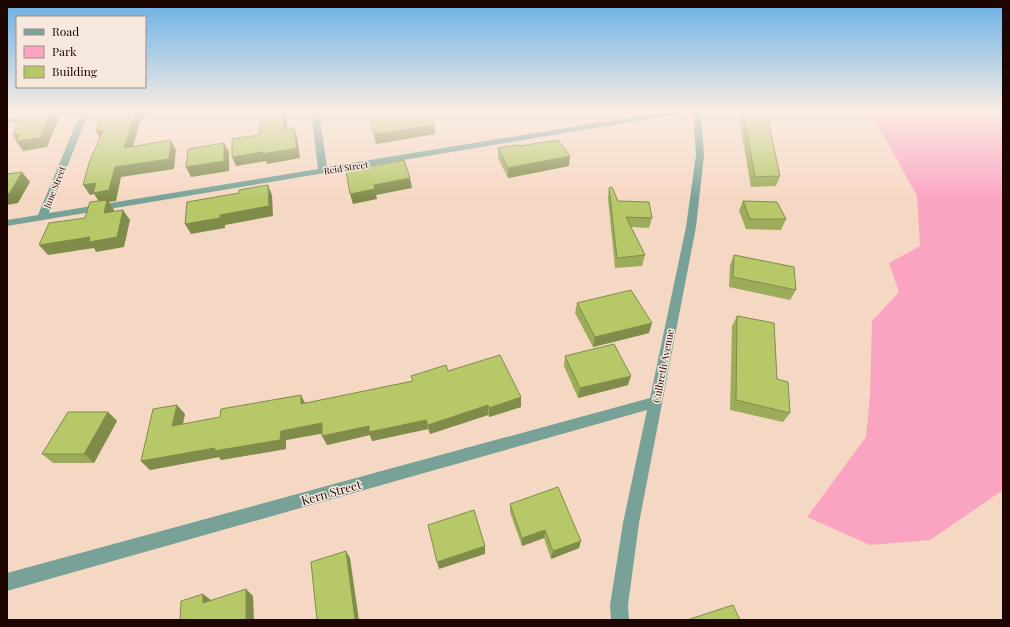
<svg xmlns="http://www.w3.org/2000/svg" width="1010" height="627" font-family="'Playfair Display',serif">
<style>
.green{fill:#fba4c2}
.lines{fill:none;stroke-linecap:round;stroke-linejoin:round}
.minor{fill:#78a298;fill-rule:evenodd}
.wall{fill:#9dac5a}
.shaded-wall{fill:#808c4a}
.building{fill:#b7c869;stroke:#808c4a}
.labels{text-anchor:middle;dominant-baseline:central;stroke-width:3;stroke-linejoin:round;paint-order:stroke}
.far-street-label{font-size:9px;fill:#1d0600;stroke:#f7e8de}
.street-label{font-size:10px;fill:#1d0600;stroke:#f7e8de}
.near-street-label{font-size:12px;fill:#1d0600;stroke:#f7e8de}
</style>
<rect width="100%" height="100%" fill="#f5d8c3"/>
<!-- green -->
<path class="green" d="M868 111H1003V490L930 540 870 545 807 517 866 437 870 396 872 321 899 292 889 263 920 246 917 196 884 136Z"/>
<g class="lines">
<!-- minor -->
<g class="minor">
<path d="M63 111H89L49 213 318 169 311 111H319L327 167 670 111H689L685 113 7 226V220L38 215 80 114 7 123V119Z"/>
<path d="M693 111H701L704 155 696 227 639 523 628 605 629 620H611L610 605 623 523 647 410 7 591V573L650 398 686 227 696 155Z"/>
</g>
</g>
<!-- wall -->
<g class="wall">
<path d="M738 111H766L780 176 776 186 751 187Z"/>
<path d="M369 117 434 125 435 134 376 144Z"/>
<path d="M519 146 569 166 508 178 498 158V148Z"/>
<path d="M609 188 618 201 652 218 649 228 631 227 645 255 642 266 615 268 608 198Z"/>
<path d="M743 201 786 219 781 230 746 229 739 211Z"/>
<path d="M734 255 796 290 790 300 729 287 730 265Z"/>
<path d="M577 303 649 333 593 347 575 313Z"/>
<path d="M737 316 777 379 790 413 783 422 730 410 732 326Z"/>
<path d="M565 356 628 385 578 398 564 366Z"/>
<path d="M448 371 521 407 489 417 488 415 430 434 428 429 372 441 370 435 327 445 322 433 286 440V449L221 460 219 457 150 470 141 461 185 414 183 424 305 403 413 382 411 376Z"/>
<path d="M108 412 117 421 94 463H53L42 454Z"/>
<path d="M510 504 579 548 551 559 544 538 522 546 510 512Z"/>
</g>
<!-- shaded-wall -->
<g class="shaded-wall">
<path d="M29 111H54L59 118 47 147 23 151 16 141H17L13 135 20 134 31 114Z"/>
<path d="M136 111H146L144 119H141L130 157 124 148Z"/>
<path d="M284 111 287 120V140L284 130Z"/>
<path d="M434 125 435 134 376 144 374 134Z"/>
<path d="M294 128 297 138 300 158 267 164 266 161 236 166 232 157Z"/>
<path d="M103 130 102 141 96 131Z"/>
<path d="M171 140 176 150 174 169 121 177 116 201 109 202 114 210 111 223 104 213 100 203 94 194 90 195 83 185 115 167Z"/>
<path d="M224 143 229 152V171L191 177 186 167Z"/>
<path d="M570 156 569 166 508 178V168Z"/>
<path d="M22 172 30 182 18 203 7 205V194Z"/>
<path d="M410 178 412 188 376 195 377 199 353 204 350 194 374 185Z"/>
<path d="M268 185 272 195 273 216 225 225V228L191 234 185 224 220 215Z"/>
<path d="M123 210 130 220 124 247 96 252 94 248 48 255 39 245Z"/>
<path d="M652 323 649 333 593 347 595 337Z"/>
<path d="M631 376 628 385 578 398 580 388Z"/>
<path d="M301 395 306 405 301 404Z"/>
<path d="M521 397V407L489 417V408Z"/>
<path d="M177 405 185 414 180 435 172 426Z"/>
<path d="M488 405V415L430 434 428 425Z"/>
<path d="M108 412 117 421 94 463 84 454Z"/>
<path d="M426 420 428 429 372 441 370 435 327 445 322 436 369 426Z"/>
<path d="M322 423 326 433 286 440V449L221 460 219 457 150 470 141 461 281 431Z"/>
<path d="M545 530 544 538 522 546V538Z"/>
<path d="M581 541 579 548 551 559 553 551Z"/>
<path d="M485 546V554L439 569 437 562Z"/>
<path d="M346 551 350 558 359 620H353Z"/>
<path d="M246 589 253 596 254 620H246Z"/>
<path d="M203 594 211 600 212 609 203 603Z"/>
</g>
<!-- building -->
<g class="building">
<path d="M33 111H51L40 138 16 141 20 134 13 135 21 112Z"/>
<path d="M104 111H136L124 148 171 140 169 159 115 167 109 190 93 193 96 183 83 185 89 163 103 130 96 131Z"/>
<path d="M261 111H284V130L294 128 297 148 263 154V152L232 157V139L259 135Z"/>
<path d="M407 111H427L434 125 374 134 369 117Z"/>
<path d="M743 111H766L780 176 755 177Z"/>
<path d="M558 140 570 156 508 168 498 148 518 145 519 146Z"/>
<path d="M224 143V161L186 167 188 149Z"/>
<path d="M404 160 410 178 374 185 375 189 350 194 346 171Z"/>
<path d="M22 172 10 193 7 194V174Z"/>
<path d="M268 185 269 206 220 215V218L185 224 187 202 239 193V190Z"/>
<path d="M612 187 618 201 649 202 652 218 626 217 645 255 617 258 609 188Z"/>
<path d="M107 200 104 213 123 210 117 237 89 242 90 237 39 245 49 223 85 218 90 202Z"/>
<path d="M743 201 777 202 786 219H750Z"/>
<path d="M734 255 794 267 796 290 733 277Z"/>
<path d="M631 290 652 323 595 337 577 303Z"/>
<path d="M737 316 774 323 777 379 788 382 790 413 736 400Z"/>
<path d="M614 344 631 376 580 388 565 356Z"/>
<path d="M500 355 521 397 489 408 488 405 428 425 426 420 369 432V426L322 436V423L281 431 280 440 214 451 215 448 141 461 153 409 177 405 172 426 220 417 221 409 301 395V404L413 381 411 376 446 365 448 371Z"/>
<path d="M68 412H108L84 454H42Z"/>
<path d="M558 487 581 541 553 551 545 530 522 538 510 504Z"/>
<path d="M474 510 485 546 437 562 428 525Z"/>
<path d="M346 551 355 619 353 620H317L311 562Z"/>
<path d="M246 589V620H180L181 601 203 594V603Z"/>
<path d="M733 605 740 620H687Z"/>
</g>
<!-- sky -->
<linearGradient id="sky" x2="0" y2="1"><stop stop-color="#68b0e6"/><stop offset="0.56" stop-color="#faede4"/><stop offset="1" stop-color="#faede4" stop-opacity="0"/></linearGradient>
<rect width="1010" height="199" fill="url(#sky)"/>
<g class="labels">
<!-- far-street labels -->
<g class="far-street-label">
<text transform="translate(346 167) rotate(-9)">Reid Street</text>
<text transform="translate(54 187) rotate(-68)">June Street</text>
</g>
<!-- street labels -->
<g class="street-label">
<text transform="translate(663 366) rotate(-79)">Culbreth Avenue</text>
</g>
<!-- near-street labels -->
<g class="near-street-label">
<text transform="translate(331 492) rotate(-16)">Kern Street</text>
</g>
</g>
<!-- border -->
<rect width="1010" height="627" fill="none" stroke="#1d0600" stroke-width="16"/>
<!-- legend -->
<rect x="16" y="16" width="130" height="72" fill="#f7e8de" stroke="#a08e85"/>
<rect x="24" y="29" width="20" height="6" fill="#78a298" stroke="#a08e85"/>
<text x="52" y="36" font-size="12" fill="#1d0600">Road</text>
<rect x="24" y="46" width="20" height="12" fill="#fba4c2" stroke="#a08e85"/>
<text x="52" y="56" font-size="12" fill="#1d0600">Park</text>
<rect x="24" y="66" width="20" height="12" fill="#b7c869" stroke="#a08e85"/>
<text x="52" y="76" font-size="12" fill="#1d0600">Building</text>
</svg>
